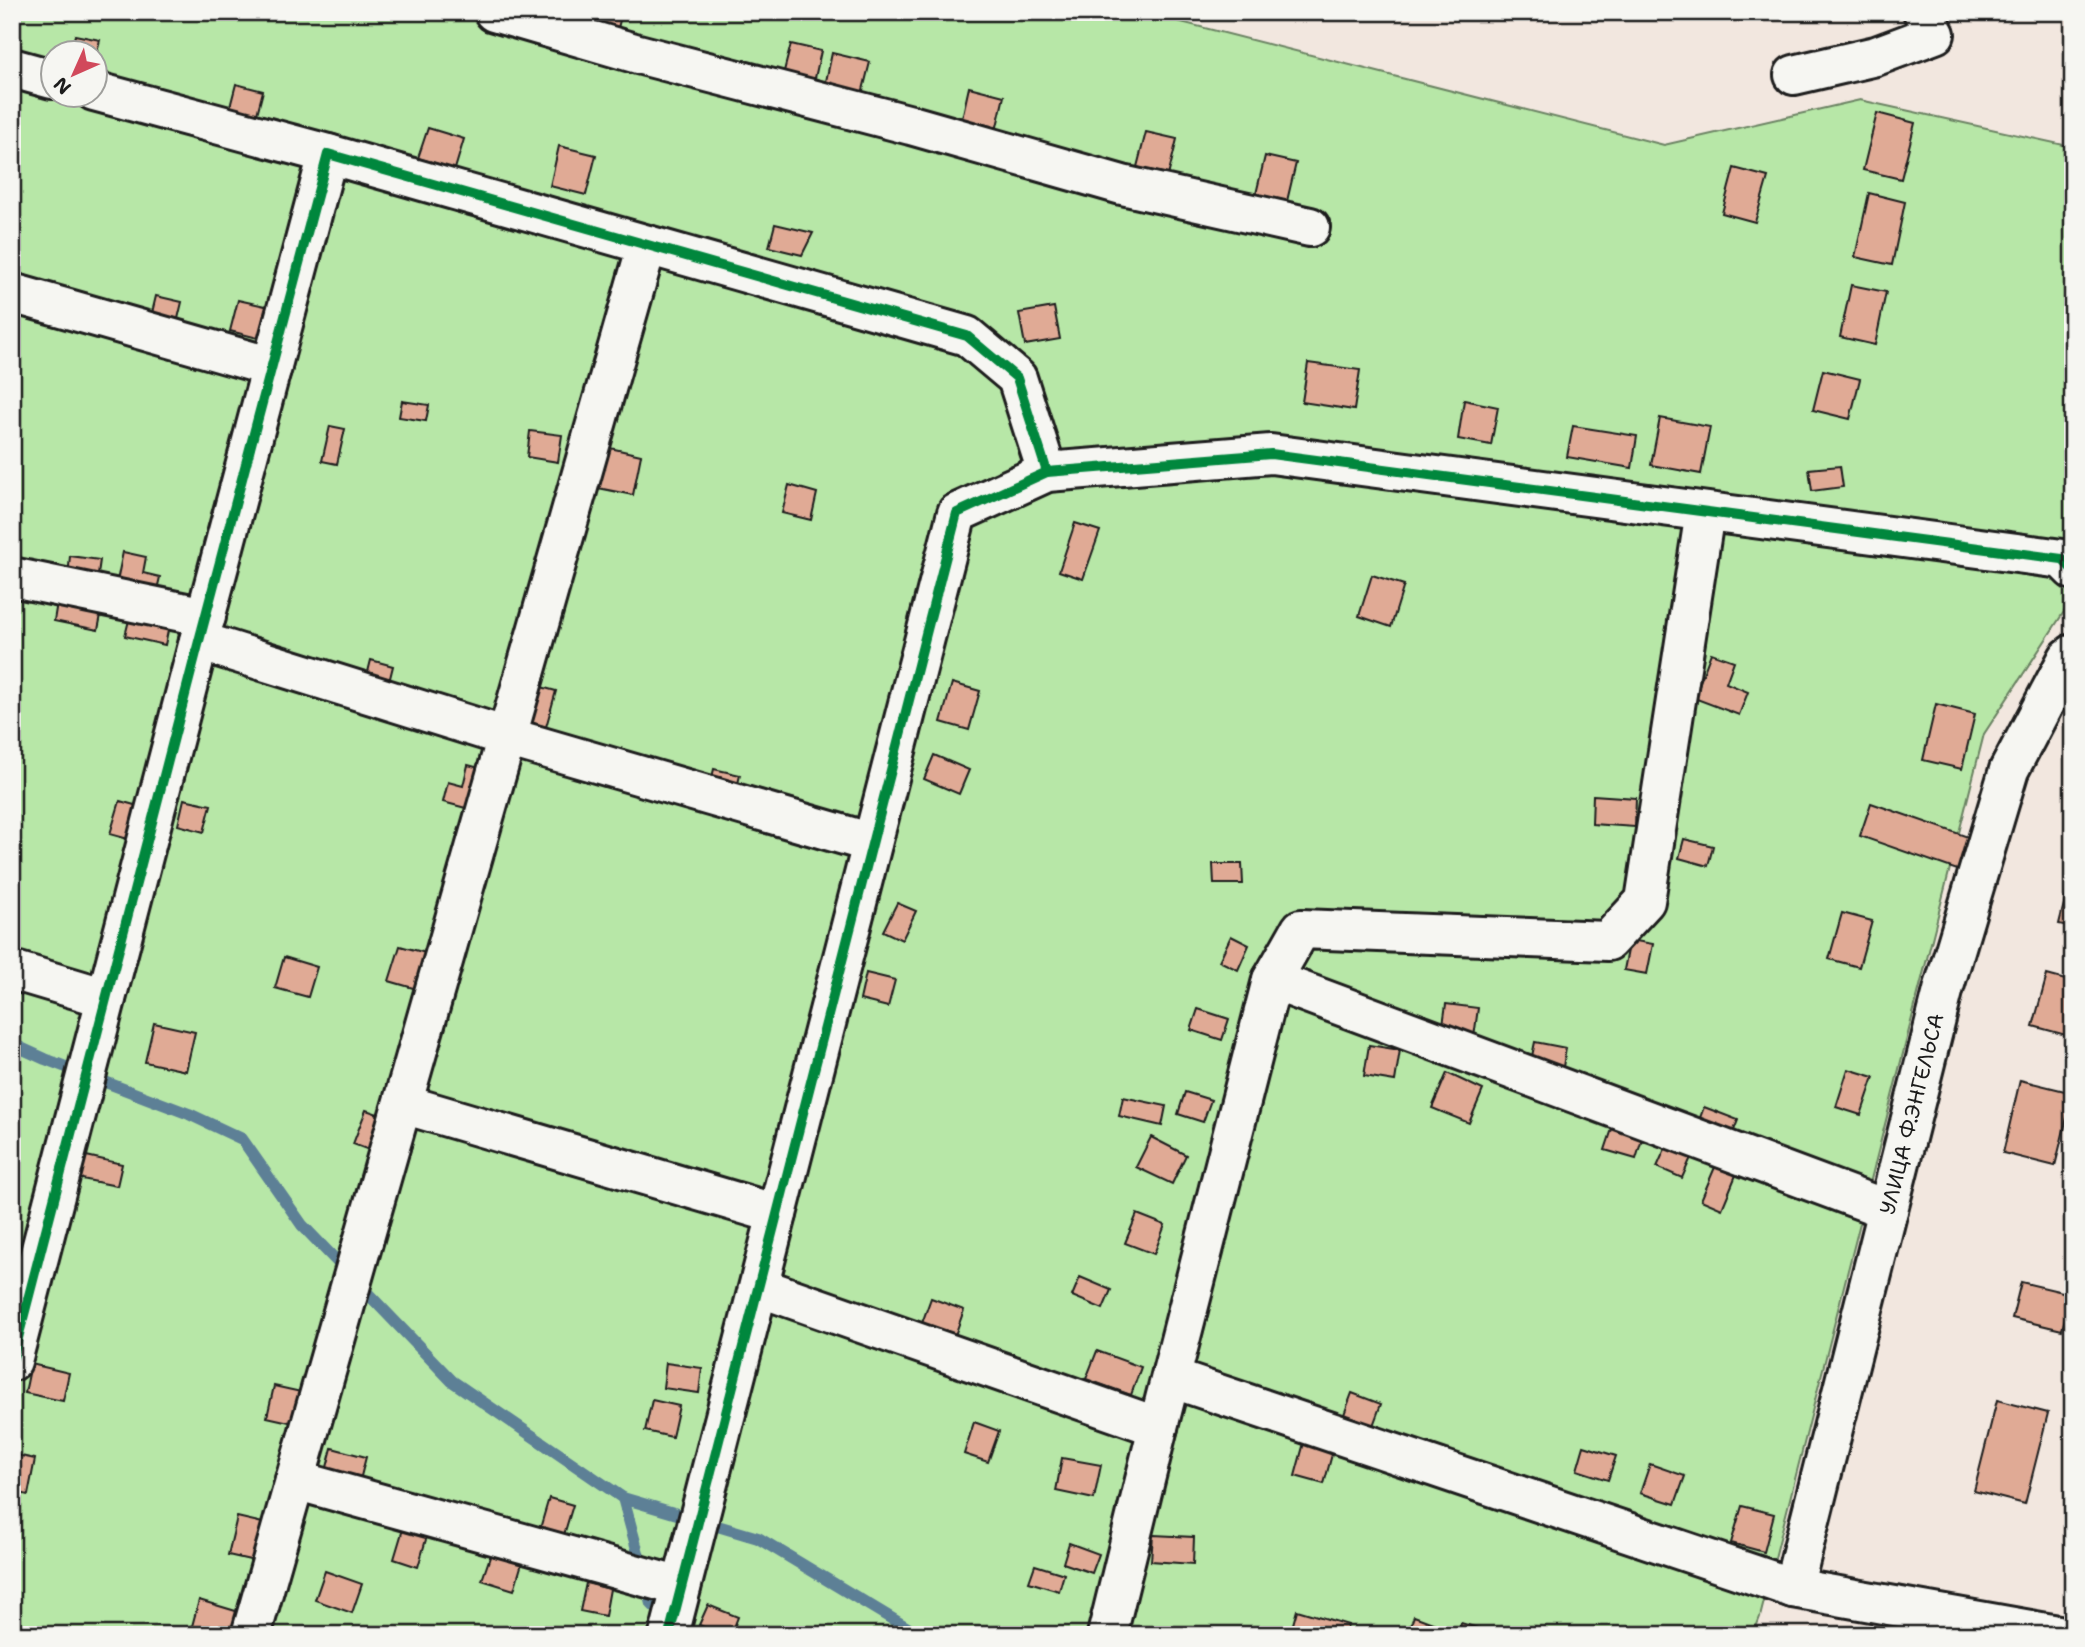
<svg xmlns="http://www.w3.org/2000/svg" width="2085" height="1647" font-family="'Shantell Sans',sans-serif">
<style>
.green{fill:#b7e7a7;stroke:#6a8262;stroke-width:2;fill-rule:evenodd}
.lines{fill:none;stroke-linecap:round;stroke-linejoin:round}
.stream{stroke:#5d8096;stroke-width:12}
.building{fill:#e0aa95;stroke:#1c1c1c;stroke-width:2}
.minor-casing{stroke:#1c1c1c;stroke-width:44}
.minor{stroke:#f6f6f2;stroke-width:38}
.cycleway-casing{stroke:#f6f6f2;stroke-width:15}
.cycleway{stroke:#00873e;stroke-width:10}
.labels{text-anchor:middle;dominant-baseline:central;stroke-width:5;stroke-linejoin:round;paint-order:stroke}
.street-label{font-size:21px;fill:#1c1c1c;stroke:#f6f6f2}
</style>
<rect width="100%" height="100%" fill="#f2e7df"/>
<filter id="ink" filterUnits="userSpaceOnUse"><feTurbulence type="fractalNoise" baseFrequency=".0143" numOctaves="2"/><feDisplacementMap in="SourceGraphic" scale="14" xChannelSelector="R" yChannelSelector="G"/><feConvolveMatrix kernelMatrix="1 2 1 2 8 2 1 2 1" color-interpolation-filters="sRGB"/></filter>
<g filter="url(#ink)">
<!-- green -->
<path class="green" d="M12 12H1142L1664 145 1860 100 2073 147V598L1984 734 1760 1617 1753 1635H12ZM52 52H94V94H52Z"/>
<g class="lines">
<!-- stream -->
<g class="stream">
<path d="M12 1044 45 1059 189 1114 242 1139 302 1225 452 1381 623 1498 758 1538 919 1635"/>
<path d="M623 1498 652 1604 668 1620"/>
</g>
</g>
<!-- building -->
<g class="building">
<path d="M591 12H622L618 28 589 22Z"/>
<path d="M75 35 100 40 94 63V52H71Z"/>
<path d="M791 44 821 51 813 87 782 79Z"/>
<path d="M832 53 870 62 862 94 825 86Z"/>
<path d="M236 84 263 91 257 114 230 107Z"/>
<path d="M969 87 1004 96 996 131 961 123Z"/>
<path d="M1877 113 1915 123 1901 179 1863 170Z"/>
<path d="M428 128 464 139 455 169 418 158Z"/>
<path d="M1146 132 1177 139 1168 176 1137 167Z"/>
<path d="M559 146 596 155 586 195 550 186Z"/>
<path d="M1265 156 1296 163 1287 201 1256 194Z"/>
<path d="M1734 168 1768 177 1755 222 1722 213Z"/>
<path d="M1869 193 1905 202 1892 265 1855 257Z"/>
<path d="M775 224 813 233 802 255 769 247Z"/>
<path d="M1851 285 1886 292 1875 345 1840 337Z"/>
<path d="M156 296 182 302 177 323 151 317Z"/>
<path d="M238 300 274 308 266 340 230 331Z"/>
<path d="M1054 307 1060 339 1025 345 1019 313Z"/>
<path d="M1308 363 1360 370 1354 410 1302 402Z"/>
<path d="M1823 370 1860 379 1850 419 1813 410Z"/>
<path d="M1464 400 1498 407 1491 445 1458 439Z"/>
<path d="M402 401 429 405 426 421 399 417Z"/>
<path d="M1660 418 1710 427 1701 474 1651 465Z"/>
<path d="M330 426 345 429 337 464 322 461Z"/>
<path d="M1573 426 1637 436 1632 468 1567 457Z"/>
<path d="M530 431 562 435 558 462 527 457Z"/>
<path d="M601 446 641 455 633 495 593 487Z"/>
<path d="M1840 466 1843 487 1812 491 1809 469Z"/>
<path d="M789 485 817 493 811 520 782 513Z"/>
<path d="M1075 523 1100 531 1083 579 1059 571Z"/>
<path d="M123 552 146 557 143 573 160 577 156 594 116 586Z"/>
<path d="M70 556 100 560 97 581 68 577Z"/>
<path d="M1372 575 1404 585 1391 627 1359 616Z"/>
<path d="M58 596 103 605 98 630 54 621Z"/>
<path d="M131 612 170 621 165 645 125 636Z"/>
<path d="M1711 653 1734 661 1726 683 1748 692 1739 715 1694 698Z"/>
<path d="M371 660 393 666 387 690 365 684Z"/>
<path d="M952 683 980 691 969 730 941 722Z"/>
<path d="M530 684 556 691 546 727 521 719Z"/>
<path d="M1936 704 1975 714 1962 769 1923 760Z"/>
<path d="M934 755 969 770 959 794 924 779Z"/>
<path d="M468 765 487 770 477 811 443 802 448 782 463 786Z"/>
<path d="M714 769 740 775 736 792 710 786Z"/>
<path d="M1593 795 1636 798 1635 827 1592 824Z"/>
<path d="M184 799 211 805 204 832 178 825Z"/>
<path d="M120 801 149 809 139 842 110 834Z"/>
<path d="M1871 803 1974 839 1963 872 1860 836Z"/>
<path d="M1684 839 1713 846 1708 866 1679 858Z"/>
<path d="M1213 864H1242L1243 884H1214Z"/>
<path d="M2073 867V927L2059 924Z"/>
<path d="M897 903 916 911 902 940 883 931Z"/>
<path d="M1842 913 1872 921 1859 967 1829 959Z"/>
<path d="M1231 936 1249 945 1238 970 1219 961Z"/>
<path d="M1630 940 1653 944 1647 974 1624 970Z"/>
<path d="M400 946 437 956 427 992 389 981Z"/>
<path d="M284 957 317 967 308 997 275 988Z"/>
<path d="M866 973 895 980 888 1007 860 1000Z"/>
<path d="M2047 975 2073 982V1037L2033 1026Z"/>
<path d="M1446 1004 1478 1008 1474 1037 1442 1032Z"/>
<path d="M1198 1009 1229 1019 1222 1040 1191 1030Z"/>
<path d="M154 1023 195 1032 186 1071 145 1062Z"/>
<path d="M1535 1042 1566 1048 1563 1067 1531 1061Z"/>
<path d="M1369 1045 1400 1050 1395 1081 1364 1076Z"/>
<path d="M1848 1069 1874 1077 1861 1115 1836 1107Z"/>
<path d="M1447 1073 1483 1090 1469 1123 1432 1108Z"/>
<path d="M2020 1080 2073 1093 2055 1166 2003 1153Z"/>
<path d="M1185 1092 1211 1100 1203 1122 1178 1114Z"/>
<path d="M1123 1097 1166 1106 1162 1126 1119 1116Z"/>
<path d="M1704 1107 1738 1120 1731 1138 1697 1126Z"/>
<path d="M366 1110 390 1118 377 1153 353 1144Z"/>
<path d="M1613 1126 1643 1136 1636 1159 1605 1150Z"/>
<path d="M1151 1137 1186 1155 1172 1184 1136 1167Z"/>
<path d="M1668 1142 1693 1153 1682 1178 1657 1167Z"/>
<path d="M82 1155 122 1164 117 1186 77 1178Z"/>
<path d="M1715 1167 1736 1175 1722 1209 1701 1200Z"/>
<path d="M1137 1214 1165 1225 1154 1254 1125 1243Z"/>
<path d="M1080 1277 1111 1290 1103 1309 1072 1296Z"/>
<path d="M2021 1282 2071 1294 2062 1330 2012 1318Z"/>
<path d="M931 1298 964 1310 954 1338 921 1326Z"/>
<path d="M1097 1351 1141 1367 1131 1395 1086 1379Z"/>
<path d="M666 1363 702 1368 699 1393 663 1388Z"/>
<path d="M31 1364 69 1373 63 1401 25 1393Z"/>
<path d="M274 1386 310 1394 303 1425 267 1417Z"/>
<path d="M1352 1393 1381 1404 1371 1431 1342 1420Z"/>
<path d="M652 1400 679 1406 672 1437 645 1431Z"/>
<path d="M1997 1400 2048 1413 2025 1504 1974 1491Z"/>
<path d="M974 1422 999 1431 988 1462 964 1454Z"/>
<path d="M1305 1439 1334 1447 1324 1484 1295 1476Z"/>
<path d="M1584 1446 1616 1456 1608 1480 1577 1470Z"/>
<path d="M332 1448 366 1457 359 1484 325 1475Z"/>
<path d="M12 1454 35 1459 28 1495 12 1491Z"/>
<path d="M1062 1458 1101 1465 1094 1499 1056 1491Z"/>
<path d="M1650 1464 1685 1476 1675 1504 1640 1493Z"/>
<path d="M549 1498 573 1505 563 1538 539 1532Z"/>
<path d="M1742 1506 1774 1514 1764 1552 1731 1543Z"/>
<path d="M237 1517 267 1524 259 1562 228 1555Z"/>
<path d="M403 1529 427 1536 418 1567 394 1559Z"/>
<path d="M1153 1535 1194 1537 1193 1564 1151 1561Z"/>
<path d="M1069 1543 1099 1554 1092 1573 1063 1563Z"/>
<path d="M491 1554 522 1563 514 1590 482 1580Z"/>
<path d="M1035 1565 1064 1574 1059 1591 1029 1582Z"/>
<path d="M325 1571 362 1584 352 1613 315 1600Z"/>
<path d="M586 1583 610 1589 605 1616 580 1611Z"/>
<path d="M199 1600 239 1612 233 1635H209L191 1630Z"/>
<path d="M708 1605 738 1617 731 1635H723L699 1625Z"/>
<path d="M1297 1610 1348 1625 1345 1635H1290Z"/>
<path d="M1414 1616 1449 1629 1447 1635H1407Z"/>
<path d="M1461 1623 1487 1631 1486 1635H1458Z"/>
</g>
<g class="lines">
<!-- minor casing -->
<g class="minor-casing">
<g id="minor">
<path d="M494 12 638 54 911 125 1122 185 1310 227"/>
<path d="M12 68 52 79"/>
<path d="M1794 75 1876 56 1935 34 1923 12"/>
<path d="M94 91 328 154"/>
<path d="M12 293 272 367"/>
<path d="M12 577 206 617"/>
<path d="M199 641 507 737 872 843"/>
<path d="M12 970 106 998"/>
<path d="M1272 980 1301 929 1608 941 1645 901 1705 512"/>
<path d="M403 1104 777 1214"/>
<path d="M759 1287 1158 1427"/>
<path d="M12 1361 199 641 328 154 967 336 1017 378 1047 472"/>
<path d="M1171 1378 1793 1588 2058 1635"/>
<path d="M295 1480 681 1587"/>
<path d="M1793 1588 1944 987 2009 770 2068 658 2073 654"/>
<path d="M251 1635 647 245"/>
<path d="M669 1635 957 513 1047 472 1271 454 2062 559 2073 570"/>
<path d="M1107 1635 1158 1427 1272 980 1888 1210"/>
</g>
</g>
<!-- minor -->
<use href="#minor" class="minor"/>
<!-- cycleway casing -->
<g class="cycleway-casing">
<g id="cycleway">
<path d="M12 1361 199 641 328 154 967 336 1017 378 1047 472"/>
<path d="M669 1635 957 513 1047 472 1271 454 2062 559 2073 570"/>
</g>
</g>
<!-- cycleway -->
<use href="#cycleway" class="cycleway"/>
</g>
</g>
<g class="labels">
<!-- street labels -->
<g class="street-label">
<text transform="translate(1912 1114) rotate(-76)">УЛИЦА Ф.ЭНГЕЛЬСА</text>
</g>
</g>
<!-- margin -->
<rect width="2085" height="1647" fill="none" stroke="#f6f6f2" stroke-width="42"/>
<rect x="21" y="21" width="2043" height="1605" fill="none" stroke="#1c1c1c" stroke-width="2.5" filter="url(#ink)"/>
<!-- north arrow -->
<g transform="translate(74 74) rotate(225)"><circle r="33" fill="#f6f6f2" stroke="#9f9f9c" stroke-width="2"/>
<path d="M0-5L12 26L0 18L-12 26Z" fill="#d1495b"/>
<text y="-10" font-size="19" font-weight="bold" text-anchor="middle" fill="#1c1c1c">N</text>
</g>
</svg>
